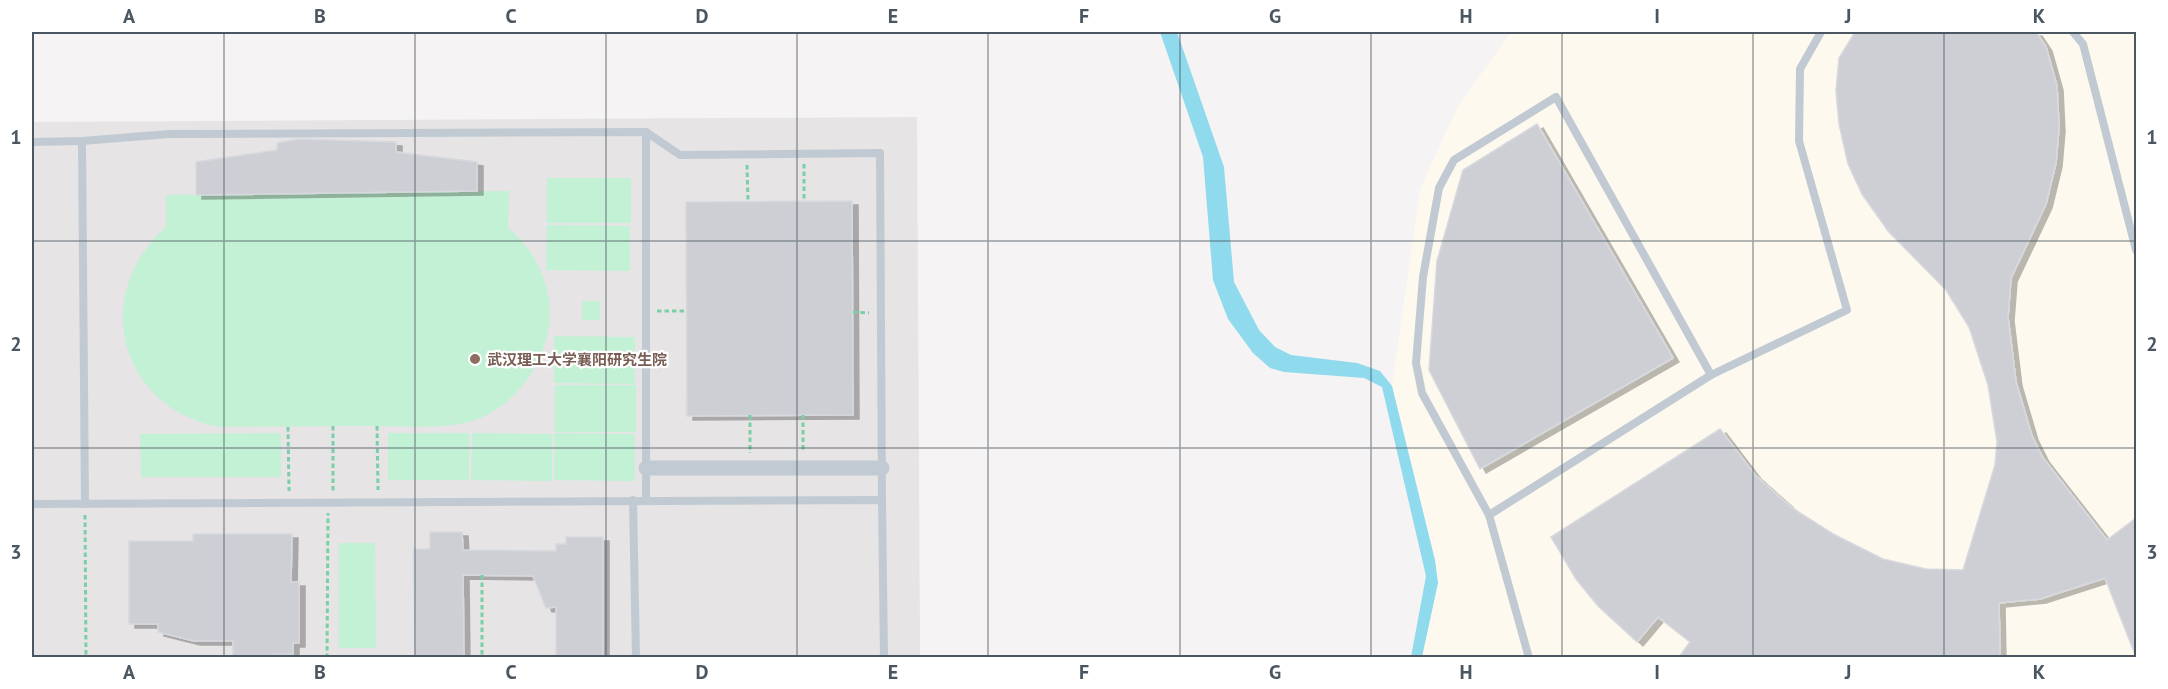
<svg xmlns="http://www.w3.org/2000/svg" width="2168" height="689" font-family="'PT Sans','Noto Sans SC',sans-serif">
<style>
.commercial{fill:#fdf9ef}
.education{fill:#e6e4e5}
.green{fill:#c3f1d5}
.water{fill:#90daee}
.building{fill:#cdcfd5;stroke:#d7d9de;stroke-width:1.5;filter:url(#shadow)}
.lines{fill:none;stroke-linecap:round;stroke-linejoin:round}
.path{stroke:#7ad0a6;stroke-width:3;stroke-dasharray:4.5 3;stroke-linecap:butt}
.lane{stroke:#c1cad2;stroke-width:8}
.street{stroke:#c1cad2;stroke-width:15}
.grid{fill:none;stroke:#4a5661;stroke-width:1.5;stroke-opacity:0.55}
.education-dot{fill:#8d6e63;stroke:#fff;stroke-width:2}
.labels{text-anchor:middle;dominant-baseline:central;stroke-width:4.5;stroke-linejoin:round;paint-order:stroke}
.education-label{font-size:15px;font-weight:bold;fill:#785e54;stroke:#fff;text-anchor:start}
.neatline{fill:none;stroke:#4a5661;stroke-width:2}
.grid-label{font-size:20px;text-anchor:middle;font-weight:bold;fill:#4a5661}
</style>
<defs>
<filter id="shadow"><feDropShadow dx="6" dy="4" stdDeviation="0" flood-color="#0004"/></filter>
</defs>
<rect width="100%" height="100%" fill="#f5f3f3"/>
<!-- commercial -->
<path class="commercial" d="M1511 32H2136V657H1422L1438 583 1392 386 1420 189 1458 106Z"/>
<!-- education -->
<path class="education" d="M917 117 920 657H32V122Z"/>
<!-- green -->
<g class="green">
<rect x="547" y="178" width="84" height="45"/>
<path d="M509 191 508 228C536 250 554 289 549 325 544 363 519 400 483 417 450 431 409 426 375 426 323 426 271 427 220 427 119 409 90 294 166 227V195Z"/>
<path d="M547 225 630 226V271L546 270Z"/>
<rect x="582" y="301" width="18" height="19"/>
<path d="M554 336 635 337V384L554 383Z"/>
<rect x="555" y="385" width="81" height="47"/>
<path d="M281 433V477H141L140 434Z"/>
<rect x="388" y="433" width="81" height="47"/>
<path d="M472 433 552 434V481L471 480Z"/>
<path d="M554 433 635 434V481L554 480Z"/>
<path d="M339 543H375L376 648H339Z"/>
</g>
<!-- water -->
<path class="water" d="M1160 32H1177L1224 167 1234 282 1259 330 1275 347 1291 355 1357 363 1380 371 1392 386 1435 560 1438 583 1422 657H1411L1426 576 1382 387 1364 378 1284 372 1270 368 1253 353 1228 319 1213 280 1203 157Z"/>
<!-- building -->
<g class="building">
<path d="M1855 32H2036L2046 47 2057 86 2059 127 2056 163 2046 204 2011 278 2008 317 2016 382 2032 436 2043 458 2107 540 2136 518V657L2105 578 2040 599 1999 603 2000 657H1679L1690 642 1658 617 1637 642 1598 606 1576 579 1551 537 1720 429 1755 475 1792 508 1833 534 1883 559 1926 569 1963 570 1995 465 1997 442 1988 385 1969 327 1946 290 1888 231 1862 194 1848 164 1839 124 1836 91 1839 58Z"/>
<path d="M1537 124 1673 358 1480 469 1429 370 1437 261 1463 170Z"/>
<path d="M299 139 396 142V152L477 162V191L196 195V162L277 150V143Z"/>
<path d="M852 201 853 415 687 416 686 202Z"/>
<path d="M430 532H462L463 550 556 551V544H566V537H603V657H556V607L546 608 533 576 463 575 464 657H415L414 549H430Z"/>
<path d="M193 534H292L291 582H299V643H293V654H273V657H233V641H194L158 632V624H129V541H193Z"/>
</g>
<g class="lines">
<!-- path -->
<g class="path">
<path d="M804 164V201"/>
<path d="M747 165 748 201"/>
<path d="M657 311H686"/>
<path d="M853 312 869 313"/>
<path d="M750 415V453"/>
<path d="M803 415V452"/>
<path d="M333 426V491"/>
<path d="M377 426 378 490"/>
<path d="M288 427 289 491"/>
<path d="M85 515 86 658"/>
<path d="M482 575V658"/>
<path d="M327 658 328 513"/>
</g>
<!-- lane -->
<g class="lane">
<path d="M2073 32 2083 44 2136 250"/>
<path d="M646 132 680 155 880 153 882 500"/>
<path d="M82 141 169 134 646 132V500"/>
<path d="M32 142 82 141 85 504"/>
<path d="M633 500 636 658"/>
<path d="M32 504 882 500 884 658"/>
<path d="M1489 515 1711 375 1847 310 1799 141 1800 69 1821 32"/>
<path d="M1529 658 1489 515 1422 393 1416 363 1423 277 1439 188 1454 160 1556 97 1711 375"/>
</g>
<!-- street -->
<path class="street" d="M646 468H882"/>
</g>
<!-- grid -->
<path class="grid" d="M224 32V658M415 32V658M606 32V658M797 32V658M988 32V658M1180 32V658M1371 32V658M1562 32V658M1753 32V658M1944 32V658M32 241H2136M32 448H2136"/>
<!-- markers -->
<circle class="education-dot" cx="475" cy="359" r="6"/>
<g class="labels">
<!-- education labels -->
<g class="education-label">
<text x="487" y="359">武汉理工大学襄阳研究生院</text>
</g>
</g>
<!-- border -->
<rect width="2168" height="689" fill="none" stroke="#ffffff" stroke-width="66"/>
<rect x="33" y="33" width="2102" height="623" class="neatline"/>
<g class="grid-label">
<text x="129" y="23">A</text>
<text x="320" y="23">B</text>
<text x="511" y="23">C</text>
<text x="702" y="23">D</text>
<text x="893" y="23">E</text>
<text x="1084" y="23">F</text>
<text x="1275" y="23">G</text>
<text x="1466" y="23">H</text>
<text x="1657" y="23">I</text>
<text x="1848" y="23">J</text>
<text x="2039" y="23">K</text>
<text x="16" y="144">1</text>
<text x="2152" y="144">1</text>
<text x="16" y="351">2</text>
<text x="2152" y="351">2</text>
<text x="16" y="559">3</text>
<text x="2152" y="559">3</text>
<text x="129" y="679">A</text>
<text x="320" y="679">B</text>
<text x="511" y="679">C</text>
<text x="702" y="679">D</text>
<text x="893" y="679">E</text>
<text x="1084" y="679">F</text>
<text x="1275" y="679">G</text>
<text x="1466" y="679">H</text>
<text x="1657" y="679">I</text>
<text x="1848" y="679">J</text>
<text x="2039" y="679">K</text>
</g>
</svg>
